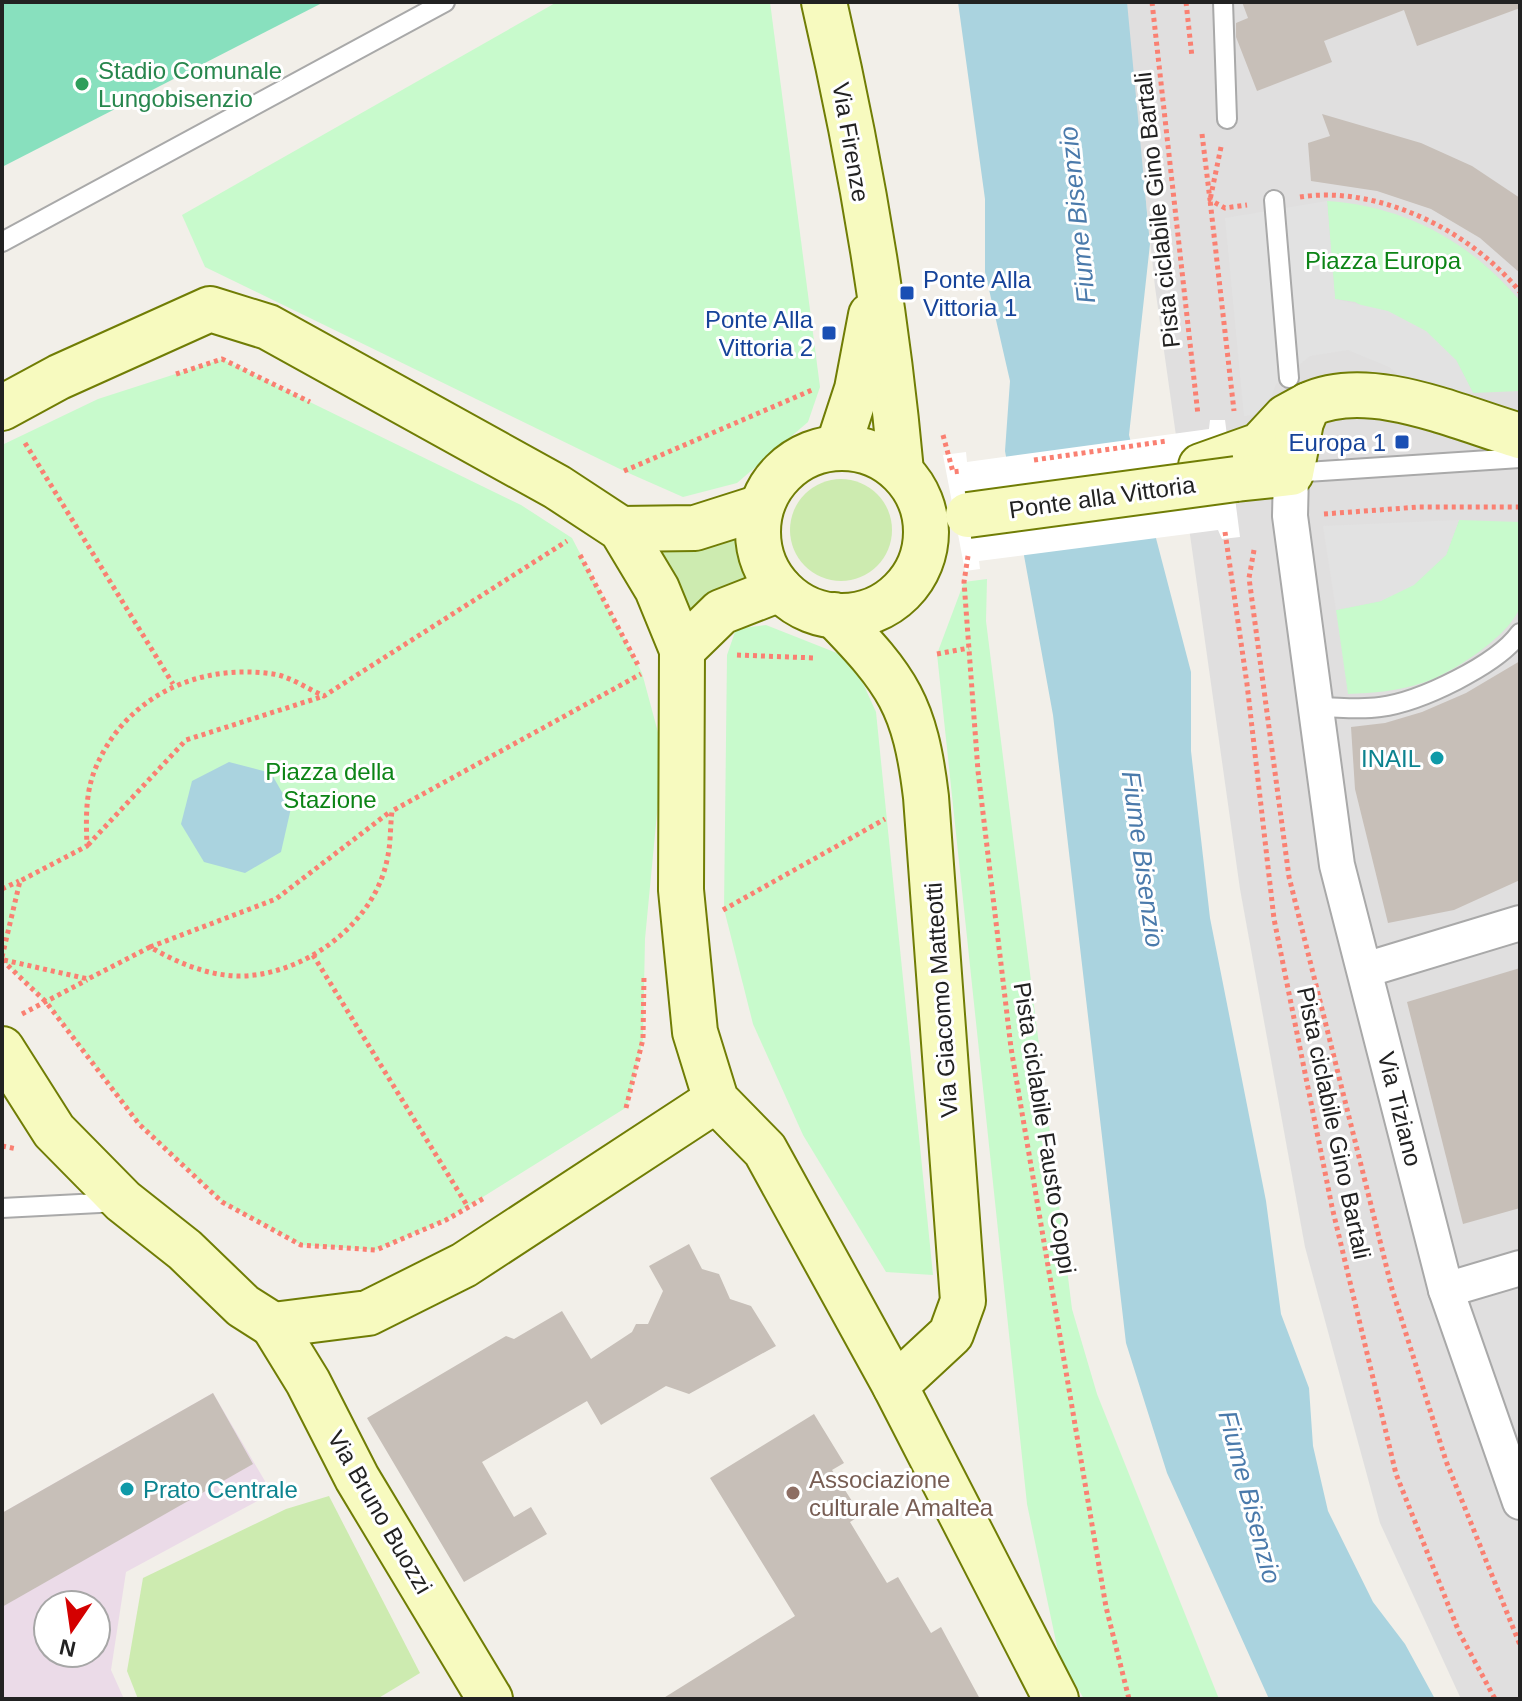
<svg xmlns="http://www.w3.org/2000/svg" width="1522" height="1701" font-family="Helvetica,sans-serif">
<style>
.residential{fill:#e0dfdf}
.industrial{fill:#ebdbe8;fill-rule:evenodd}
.grass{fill:#cdebb0}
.park{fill:#c8facc}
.pitch{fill:#88e0be}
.parking{fill:#e2e2e2}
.water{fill:#aad3df}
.pier{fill:#fff}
.building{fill:#c7bfb8}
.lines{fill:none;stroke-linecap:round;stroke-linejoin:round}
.lane-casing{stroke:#a9a9a9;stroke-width:22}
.street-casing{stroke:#a9a9a9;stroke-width:38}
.secondary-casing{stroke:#707d05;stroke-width:48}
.path{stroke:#fa8072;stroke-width:5;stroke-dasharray:4 4;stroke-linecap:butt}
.lane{stroke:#fff;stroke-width:18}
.street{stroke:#fff;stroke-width:34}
.secondary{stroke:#f7fabf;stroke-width:44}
.secondary-bridge-casing{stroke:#707d05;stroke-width:48;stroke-linecap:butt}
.secondary-bridge{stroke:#f7fabf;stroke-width:44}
.leisure-dot{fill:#2e9e5b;stroke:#fff;stroke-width:3}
.transit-dot{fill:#1a4fb4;stroke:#fff;stroke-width:3}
.culture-dot{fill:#0f9aa8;stroke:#fff;stroke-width:3}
.education-dot{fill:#8d6e63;stroke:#fff;stroke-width:3}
.labels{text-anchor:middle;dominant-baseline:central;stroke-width:6;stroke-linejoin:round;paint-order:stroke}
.leisure-label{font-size:24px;fill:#27864d;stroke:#fff;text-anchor:start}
.street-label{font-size:24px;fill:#222;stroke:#fff}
.park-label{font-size:24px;fill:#0c8416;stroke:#fff}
.transit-label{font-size:24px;fill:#164399;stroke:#fff;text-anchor:end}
.culture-label{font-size:24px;fill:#0d838f;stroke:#fff;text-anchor:end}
.education-label{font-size:24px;fill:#785e54;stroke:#fff;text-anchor:start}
.water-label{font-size:26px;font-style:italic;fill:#4a7aab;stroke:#fff}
</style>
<rect width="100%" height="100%" fill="#f2efe9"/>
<!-- residential -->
<path class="residential" d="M1125 2H1520V1699H1461L1380 1523 1305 1247 1240 889 1155 287Z"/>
<!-- industrial -->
<path class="industrial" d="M213 1393 272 1493 126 1572 111 1670 124 1699H2V1513ZM48 1605H96V1653H48Z"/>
<!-- grass -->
<g class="grass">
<circle cx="841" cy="530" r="51"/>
<path d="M740 534 739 557 748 580 680 626 646 541Z"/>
<path d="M329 1496 420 1673 377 1699H138L127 1671 143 1578 286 1509Z"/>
</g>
<!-- park -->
<g class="park">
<path d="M557 2H770L820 387 808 422 737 483 683 497 624 471 205 267 182 215Z"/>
<path d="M1327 201C1404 206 1470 241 1520 301V391L1473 393 1456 360 1355 302 1335 299Z"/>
<path d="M222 359 521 505 572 538 642 673 663 751 645 939 643 1039 627 1107 446 1220 376 1250 301 1245 222 1202 139 1124 46 1002 2 960V445L98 399Z"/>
<path d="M1459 520 1520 522C1520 543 1522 590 1519 609 1509 636 1450 675 1422 683 1398 691 1373 693 1348 694L1336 610 1381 601 1446 555Z"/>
<path d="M987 579 986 621 1072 1309 1097 1394 1219 1699H1084L1059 1656 1027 1504 937 654 964 582Z"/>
<path d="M766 625 852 659 876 712 933 1275 886 1272 803 1135 753 1024 724 909 727 655 736 629Z"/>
</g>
<!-- pitch -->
<path class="pitch" d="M2 2H324L2 167Z"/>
<!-- parking -->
<g class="parking">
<path d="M1327 201 1335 299 1388 311 1426 331 1456 360 1473 393 1427 399 1389 367 1348 350 1310 356 1276 384 1265 414 1244 416 1225 218Z"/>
<path d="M1459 520 1446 555 1414 585 1381 601 1336 610 1323 526Z"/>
</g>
<!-- water -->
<g class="water">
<path d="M958 2H1127L1150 244 1129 435 1191 672V751L1210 918 1266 1201 1281 1314 1309 1388 1313 1446 1328 1511 1373 1602 1405 1644 1435 1699H1269L1167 1473 1126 1343 1053 715 1005 451 1010 381 985 272V199Z"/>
<path d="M229 762 271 773 291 808 281 852 245 873 204 862 181 824 192 781Z"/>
</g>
<!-- pier -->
<path class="pier" d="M1210 420H1225L1240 537 1222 539 1218 530 979 561 980 569 965 571 943 455 966 452 967 462 1209 429Z"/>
<!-- building -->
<g class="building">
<path d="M1242 2H1520V8L1417 46 1404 10 1324 41 1332 62 1257 91 1236 37V23L1248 18Z"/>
<path d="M1322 114 1421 143 1472 166 1520 198V273L1480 238 1431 209 1377 191 1311 181 1308 143 1330 136Z"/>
<path d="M1520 661V880L1454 910 1388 923 1355 789 1351 727 1385 723 1422 712 1466 693Z"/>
<path d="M1520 968V1208L1463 1224 1407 1002Z"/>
<path d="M689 1244 702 1269 719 1274 730 1299 751 1306 776 1346 689 1394 666 1386 601 1425 587 1401 482 1462 514 1517 531 1507 547 1534 464 1582 367 1418 506 1336 514 1339 562 1311 591 1359 632 1332 636 1324H648L663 1291 649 1266Z"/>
<path d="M213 1393 253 1464 2 1607V1513Z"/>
<path d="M814 1414 844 1463 832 1470 861 1515 850 1522 887 1583 898 1577 931 1633 941 1627 980 1699H662L795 1616 710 1478Z"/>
</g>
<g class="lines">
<!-- lane casing -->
<g class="lane-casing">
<g id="lane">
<path d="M1223 2 1227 119"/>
<path d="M1274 200 1289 378"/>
<path d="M2 242 445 2"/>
<path d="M1291 473 1520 458"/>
<path d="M1318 707C1338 707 1360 710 1380 707 1420 702 1497 665 1520 633"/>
<path d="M2 1208 119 1202"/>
</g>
</g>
<!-- street casing -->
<g class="street-casing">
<g id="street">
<path d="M1291 473 1290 516 1337 865 1446 1290 1520 1502"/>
<path d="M1365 970 1520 923"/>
<path d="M1446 1290 1520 1268"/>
</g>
</g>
<!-- secondary casing -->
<g class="secondary-casing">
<g id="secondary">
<path d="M824 2C859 153 887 317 901 471"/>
<path d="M2 408 59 377 210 309 268 327 557 487 621 529 657 589 682 650 681 890 695 1032 716 1100 765 1150 895 1386 1056 1699"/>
<path d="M838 447 857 389 871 315"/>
<circle cx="842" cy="532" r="84"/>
<path d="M1201 466 1260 445 1286 417 1308 405"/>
<path d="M1236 479 1291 473 1301 422 1308 405C1369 376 1458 418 1520 436"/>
<path d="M621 529 695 528 761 507"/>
<path d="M834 615C898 681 915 705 926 797L963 1301 951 1334 895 1386"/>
<path d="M682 650 721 612 780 589"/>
<path d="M2 1049 54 1131 123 1201 185 1250 243 1306 273 1325 368 1313 464 1265 716 1100"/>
<path d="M273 1325 308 1382 357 1478 490 1699"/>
</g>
</g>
<!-- path -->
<g class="path">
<path d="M1152 2 1198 415"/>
<path d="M1186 2 1192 57"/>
<path d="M1202 134 1210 200 1225 208 1247 205"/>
<path d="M1221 147 1210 200 1234 411"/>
<path d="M1300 197C1379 185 1471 231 1520 292"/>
<path d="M176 374 222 359 310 402"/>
<path d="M943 435 953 472 961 471"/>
<path d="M25 443 173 684"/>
<path d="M1034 460 1167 441"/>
<path d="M624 471 812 390"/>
<path d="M1324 514 1419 507H1520"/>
<path d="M1225 532 1247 684 1274 919 1332 1207 1396 1474 1459 1632 1495 1699"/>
<path d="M1254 550 1249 578 1289 877 1392 1289 1446 1461 1520 1645"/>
<path d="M580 555 639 667"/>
<path d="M968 556 964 582 978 771 1011 1048 1106 1607 1129 1699"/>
<path d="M937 654 969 648"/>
<path d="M737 655 815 658"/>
<path d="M88 845 186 740 324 696"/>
<path d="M2 889 19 881"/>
<path d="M723 910 885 819"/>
<path d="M150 947 276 899 391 811"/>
<path d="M313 955 468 1207"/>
<path d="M2 957 20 881 87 846C86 820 85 792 96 767 126 696 199 663 273 674 289 676 308 689 324 696L567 541"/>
<path d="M2 960 46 1002 139 1124 222 1202 301 1245 376 1250 446 1220 486 1197"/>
<path d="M4 960 88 979 150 947C176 962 206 975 237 976 302 977 374 925 387 860 391 844 390 827 392 811L641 674"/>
<path d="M22 1014 87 980"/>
<path d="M626 1108 643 1039 644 976"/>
<path d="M2 1146 17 1149"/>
</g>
<!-- lane -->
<use href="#lane" class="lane"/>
<!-- street -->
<use href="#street" class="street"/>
<!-- secondary -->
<use href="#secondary" class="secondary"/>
<!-- secondary-bridge casing -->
<g class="secondary-bridge-casing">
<path id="secondary-bridge" d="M968 515 1236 479"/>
</g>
<!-- secondary-bridge -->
<use href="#secondary-bridge" class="secondary-bridge"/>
</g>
<!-- markers -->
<circle class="leisure-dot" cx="82" cy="84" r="8"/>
<g class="transit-dot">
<rect x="899" y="285" width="16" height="16" rx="4"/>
<rect x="821" y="325" width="16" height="16" rx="4"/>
<rect x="1394" y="434" width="16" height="16" rx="4"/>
</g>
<g class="culture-dot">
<circle cx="1437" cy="758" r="8"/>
<circle cx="127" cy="1489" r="8"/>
</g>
<circle class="education-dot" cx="793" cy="1493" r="8"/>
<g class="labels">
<!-- leisure labels -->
<g class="leisure-label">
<text x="98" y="70">Stadio Comunale<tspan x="98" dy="28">Lungobisenzio</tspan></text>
</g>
<!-- street labels -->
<g class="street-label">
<text transform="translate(851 142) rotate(80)">Via Firenze</text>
<text transform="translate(1157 210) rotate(-96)">Pista ciclabile Gino Bartali</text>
<text transform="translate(1102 497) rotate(-8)">Ponte alla Vittoria</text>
<text transform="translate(941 1000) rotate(-94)">Via Giacomo Matteotti</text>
<text transform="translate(1400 1109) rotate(76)">Via Tiziano</text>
<text transform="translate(1334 1123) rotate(78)">Pista ciclabile Gino Bartali</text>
<text transform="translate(1045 1128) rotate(81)">Pista ciclabile Fausto Coppi</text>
<text transform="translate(380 1512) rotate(60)">Via Bruno Buozzi</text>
</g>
<!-- park labels -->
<g class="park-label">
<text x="1383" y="260">Piazza Europa</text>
<text x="330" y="771">Piazza della<tspan x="330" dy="28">Stazione</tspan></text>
</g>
<!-- transit labels -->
<g class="transit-label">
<text x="923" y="279" text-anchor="start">Ponte Alla<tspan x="923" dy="28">Vittoria 1</tspan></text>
<text x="813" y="319">Ponte Alla<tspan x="813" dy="28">Vittoria 2</tspan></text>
<text x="1386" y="442">Europa 1</text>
</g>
<!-- culture labels -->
<g class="culture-label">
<text x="1421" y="758">INAIL</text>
<text x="143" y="1489" text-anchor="start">Prato Centrale</text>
</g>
<!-- education labels -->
<g class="education-label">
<text x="809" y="1479">Associazione<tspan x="809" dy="28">culturale Amaltea</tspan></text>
</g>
<!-- water labels -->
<g class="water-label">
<text transform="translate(1077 215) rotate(-96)">Fiume Bisenzio</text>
<text transform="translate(1143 859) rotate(82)">Fiume Bisenzio</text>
<text transform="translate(1250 1497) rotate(75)">Fiume Bisenzio</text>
</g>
</g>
<!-- border -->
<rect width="1522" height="1701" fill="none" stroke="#222222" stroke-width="8"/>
<!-- north arrow -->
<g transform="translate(72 1629) rotate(193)"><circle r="38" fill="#ffffff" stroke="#a7a7a7" stroke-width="2"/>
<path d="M0-6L14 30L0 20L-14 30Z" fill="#d40000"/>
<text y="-12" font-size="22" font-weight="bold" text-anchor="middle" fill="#222222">N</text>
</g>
</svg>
